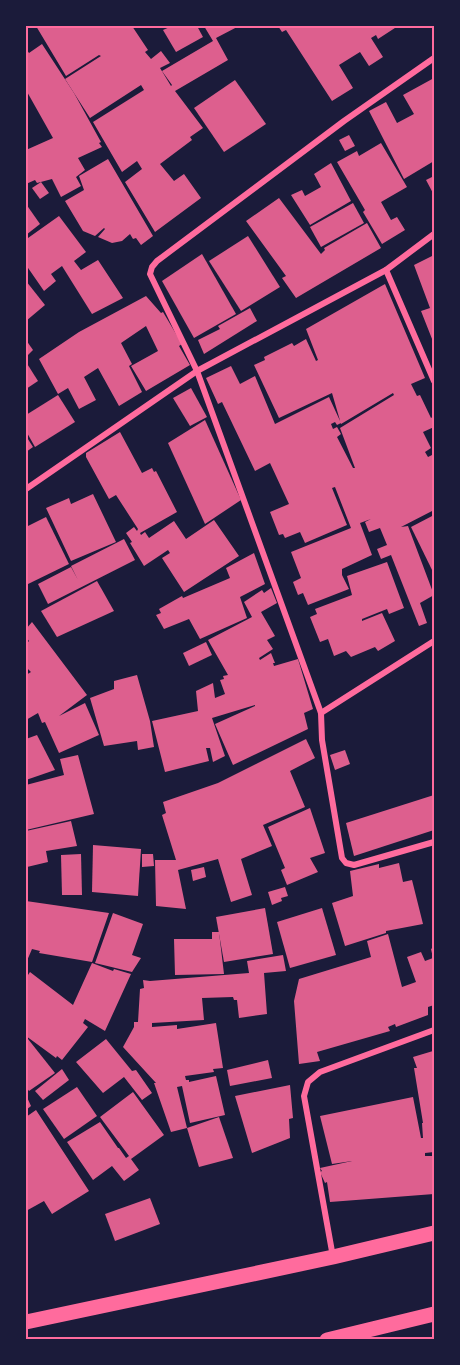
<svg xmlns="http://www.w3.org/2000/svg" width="460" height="1365" font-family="Lato,sans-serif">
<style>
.building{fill:#dd5f8e}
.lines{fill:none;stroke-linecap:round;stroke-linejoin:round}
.minor{stroke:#ff6b9d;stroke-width:6}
.primary{stroke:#ff6b9d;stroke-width:15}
.neatline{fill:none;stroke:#ff6b9d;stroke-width:2}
</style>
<rect width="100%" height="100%" fill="#1b1b3a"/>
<!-- building -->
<g class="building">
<path d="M36 26H132L148 50 145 52 151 59 161 51 170 63 160 68 171 86 172 85 162 71 213 41 204 26H239L216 38 228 60 175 91 203 128 190 137 192 140 160 164 174 181 184 174 201 198 155 232 125 182 142 169 137 161 122 172 93 122 144 90 141 85 90 118 65 79 101 56 99 55 66 76Z"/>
<path d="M172 26H197L203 37 176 52 163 30Z"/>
<path d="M278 26H398L378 39 376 35 371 38 383 57 369 66 360 52 339 65 353 88 332 101 286 30 282 32Z"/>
<path d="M42 44 74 93 101 142 99 143 102 147 78 158 85 170 76 177 81 186 61 197 52 179 37 183 35 180 26 184V150L53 138 26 90V49L29 53Z"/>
<path d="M434 78V161L404 179 369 111 386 102 397 123 414 114 403 95Z"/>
<path d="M235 80 266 124 224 152 194 108Z"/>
<path d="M349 135 355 146 345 151 339 140Z"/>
<path d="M381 143 407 187 381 202 391 220 397 217 405 230 382 244 363 212 365 210 337 162 357 151 359 156Z"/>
<path d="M108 159 153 236 141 245 136 238 133 239 130 234 122 241 112 243 98 237 105 229 104 228 95 236 83 231 65 201 84 190 79 176Z"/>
<path d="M331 163 351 201 310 225 291 195 302 190 305 196 321 187 314 174Z"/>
<path d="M434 176V195L426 180Z"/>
<path d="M41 182 49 193 40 199 32 188Z"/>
<path d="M279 198 321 254 325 250 324 248 367 223 381 248 296 298 282 278 286 276 246 221Z"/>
<path d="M353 203 364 223 321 247 310 227Z"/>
<path d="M26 204 40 224 26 235Z"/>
<path d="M59 216 86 252 74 261 81 270 98 260 123 298 92 314 62 266 51 274 56 281 44 291 26 265V235L28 238Z"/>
<path d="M248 236 280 287 241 311 209 261Z"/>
<path d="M202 254 236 314 194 338 162 281Z"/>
<path d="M434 255V344L421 311 430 308 414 265Z"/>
<path d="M26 281 45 305 26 321Z"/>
<path d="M385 284 425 378 411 384 417 396 420 395 431 418 434 416V427L423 432 431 448 425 452 428 457 434 454V510L401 527 408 526 434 595 420 603 427 623 419 626 391 555 381 559 377 549 387 545 380 528 369 532 365 522 371 519 360 523 372 555 342 569V575L349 589 308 605 303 593 298 595 293 582 301 578 291 552 351 528 335 487 332 488 347 525 305 543 300 532 285 538 283 534 279 535 270 512 289 504 270 463 255 471 222 402 218 404 206 378 231 366 240 384 255 376 275 424 329 397 341 423 337 425 335 422 331 424 333 429 337 427 341 434 337 437 353 468H355L340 428 394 395 393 393 341 424 332 393 279 418 254 365 265 360 264 357 292 343 294 346 306 339 316 361 318 360 306 329Z"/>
<path d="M146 296 161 313 163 312 182 344 179 346 190 365 146 391 131 366 158 351 146 326 121 343 132 364 129 366 142 392 119 406 98 368 84 377 96 400 79 409 68 388 58 394 39 359 79 332Z"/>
<path d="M250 308 257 321 204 354 198 340 220 329 218 326Z"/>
<path d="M26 340 33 350 26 357Z"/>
<path d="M26 362 38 381 26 389Z"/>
<path d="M191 388 207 417 190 426 173 398Z"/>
<path d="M58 395 75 422 35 447 26 431V415Z"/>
<path d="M205 420 241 500 205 524 168 443Z"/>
<path d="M120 432 142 473 152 468 154 472 156 471 177 512 140 533 141 535 145 532 149 538 174 521 186 539 214 520 239 556 184 592 162 558 170 553 168 550 144 566 130 543 132 542 126 533 134 527 137 531 138 529 116 495 109 499 86 457V453Z"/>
<path d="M26 436 33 447 26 452Z"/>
<path d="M93 494 116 542 71 561 46 508 69 498 71 504Z"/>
<path d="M434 515V574L411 527Z"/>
<path d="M46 517 69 564 26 585V527Z"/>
<path d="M124 539 135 560 48 604 38 584 71 567 78 580 71 566Z"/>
<path d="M254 553 265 584 240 597 247 618 200 639 189 619 164 629 156 615 161 613 159 609 182 596 183 598 230 578 226 568Z"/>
<path d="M387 562 404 608 389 614 387 609 362 619V621L382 613 395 641 378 651 375 647 351 657 346 651 334 656 328 639 320 642 310 617 317 614 315 609 352 595 347 576Z"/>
<path d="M97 581 114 611 57 637 41 611Z"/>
<path d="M271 588 277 603 261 612 275 636 267 640 273 649 259 658 260 660 271 653 275 663H273L274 666 298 659 313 709 304 713 308 729 233 765 215 724 255 706V705L212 718 225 756 213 762 210 748H206L209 761 165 772 152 721 198 711 196 691 213 683 215 698 225 694 220 680 224 679 223 676 228 675 208 640 252 617 244 602 262 590 264 593Z"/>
<path d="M32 622 87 695 59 716 85 703 99 735 59 753 45 722 42 723 38 713 26 720V675L31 672 26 667V644L29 641 26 637V629Z"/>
<path d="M206 642 212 655 189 666 183 653Z"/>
<path d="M137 675 150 721 154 747 138 750 137 741 104 746 90 698 114 689V681Z"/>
<path d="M37 735 55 770 26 780V739Z"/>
<path d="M306 739 315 758 290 771 305 807 263 825 272 846 241 859 252 895 231 902 218 859 178 870 186 909 156 906 155 860H176L162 815 166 813 163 802 218 783Z"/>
<path d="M345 750 350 764 335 770 330 755Z"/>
<path d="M78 755 94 814 26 830V785L64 775 60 759Z"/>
<path d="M434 795V830L354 856 346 823Z"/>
<path d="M310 808 325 853 310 858 318 872 287 885 281 870 285 868 268 827Z"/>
<path d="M71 821 77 846 46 851 48 862 27 867 26 831Z"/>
<path d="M93 845 141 849 138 896 92 892Z"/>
<path d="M81 854 82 895H62L61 855Z"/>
<path d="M142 854H153L154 866 142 867Z"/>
<path d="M399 863 403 882 412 880 423 924 386 931V933L345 946 332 903 353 896 350 871 379 864V868Z"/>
<path d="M204 867 206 877 193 881 191 870Z"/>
<path d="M285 887 288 896 281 898 282 901 272 905 268 892Z"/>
<path d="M26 901 109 913 92 962 39 953 40 951 32 949 26 963Z"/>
<path d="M265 908 273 954 224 962 216 917Z"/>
<path d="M322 908 336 955 290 968 277 922Z"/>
<path d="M113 913 143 924 132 955 141 958 132 972 95 963Z"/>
<path d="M212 932H219L224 974 175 975 174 939H212Z"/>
<path d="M388 934 402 987 416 982 407 957 421 952 425 961 433 958 431 949 434 947V1005L428 1007V1015L396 1027 395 1024 388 1027 390 1031 317 1052 320 1061 299 1064 294 1001 299 979 371 957 367 941Z"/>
<path d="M283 955 286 971 264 973 267 1014 239 1018 237 1000H234L233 997 202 998 204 1020 152 1023V1027L177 1025V1029L216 1023 223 1068 213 1069 214 1072 185 1076 186 1080H189V1082L216 1076 225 1115 190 1123 182 1086 177 1087 187 1128 171 1132 154 1083H156L123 1047 134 1027V1022H138L140 989 144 988 143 980 150 981 249 973 247 961Z"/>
<path d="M92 963 113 971 114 969 131 974 105 1031 85 1019 83 1023 88 1027 62 1060 57 1056 56 1058 26 1036V978L30 972 73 1005Z"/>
<path d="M28 1039 55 1073 29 1091 26 1087V1041Z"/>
<path d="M106 1039 132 1071 136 1070 152 1093 142 1100 124 1077 103 1093 76 1062Z"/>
<path d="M433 1051 434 1059V1152L425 1153V1156H434V1194L330 1202 327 1182 325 1183 320 1172 322 1171 320 1168 352 1161 332 1164 320 1116 413 1097 421 1138H423L422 1123H423L414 1068H417L413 1057Z"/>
<path d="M268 1060 272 1078 230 1086 227 1070Z"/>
<path d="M62 1069 69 1080 43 1100 35 1091Z"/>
<path d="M290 1085 293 1118 289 1119 290 1138 252 1153 235 1096Z"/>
<path d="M77 1087 97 1116 64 1139 43 1109Z"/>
<path d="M133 1092 164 1135 131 1159 139 1170 124 1181 112 1166 93 1180 67 1142 100 1122 118 1148H119L126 1158 129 1156 100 1117Z"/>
<path d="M26 1095 31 1106 26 1110Z"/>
<path d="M36 1110 89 1191 52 1214 44 1201 26 1211V1117Z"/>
<path d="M219 1117 233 1158 199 1167 187 1128Z"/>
<path d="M150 1198 160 1224 115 1241 105 1214Z"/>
</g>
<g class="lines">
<!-- minor -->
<g class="minor">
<path d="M434 58 344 121 157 261 152 267 150 274 197 371 321 713 322 740 342 858 346 863 354 865 434 842"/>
<path d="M386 270 434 381"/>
<path d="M26 489 197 371 386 270 434 234"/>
<path d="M321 713 434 641"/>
<path d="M333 1257 304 1096 308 1082 320 1072 434 1030"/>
</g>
<!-- primary -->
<g class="primary">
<path d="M26 1322 333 1257 434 1233"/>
<path d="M327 1340 434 1314"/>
</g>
</g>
<!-- border -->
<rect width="460" height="1365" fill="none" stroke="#1b1b3a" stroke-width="54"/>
<rect x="27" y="27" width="406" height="1311" class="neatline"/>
</svg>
